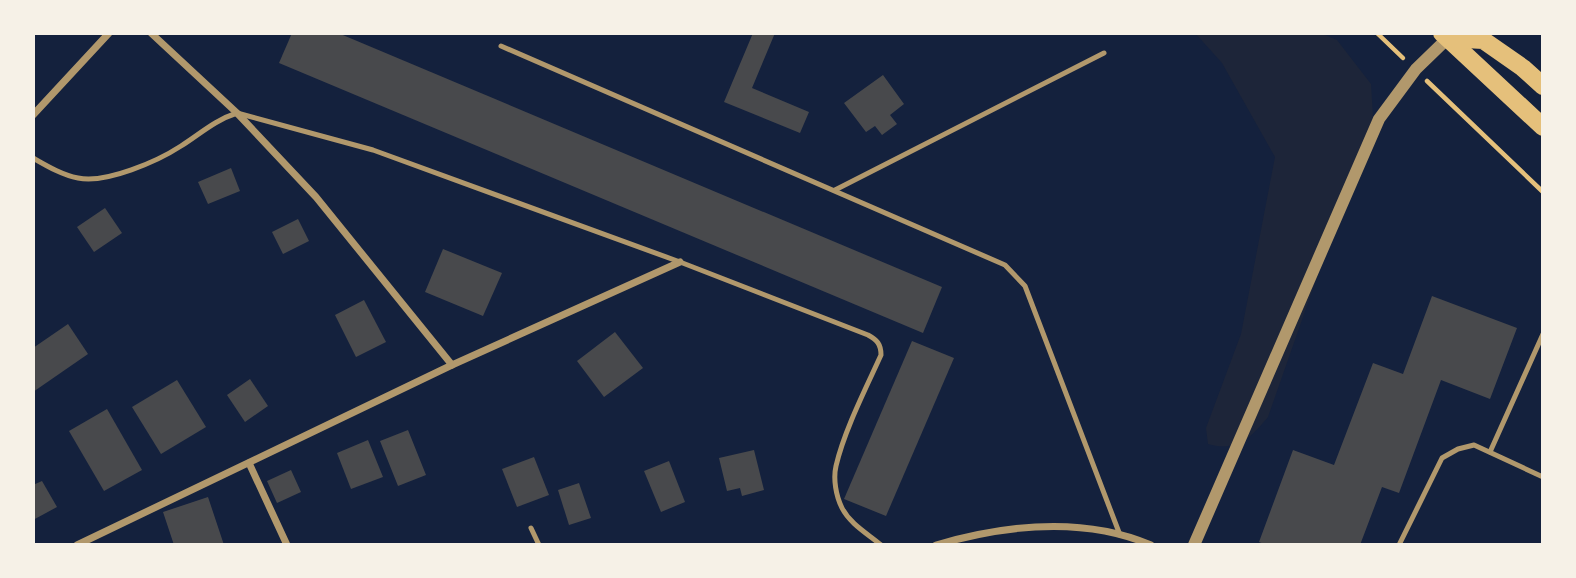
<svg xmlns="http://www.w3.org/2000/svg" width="1576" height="578" font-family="'Work Sans',sans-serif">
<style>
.green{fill:#1d2539}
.building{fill:#48494c}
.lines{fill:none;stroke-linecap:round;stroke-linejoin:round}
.path{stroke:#e5c07b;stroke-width:4.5}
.service{stroke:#b1986c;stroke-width:5}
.minor{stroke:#b1986c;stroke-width:7}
.tertiary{stroke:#b1986c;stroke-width:12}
.primary{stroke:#e5c07b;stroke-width:18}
</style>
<rect width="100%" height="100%" fill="#14213d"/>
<!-- green -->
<path class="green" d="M1195 33H1320L1337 40 1371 84 1373 117 1268 417C1251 438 1236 452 1208 444L1206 428 1241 334 1275 157 1222 63Z"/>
<!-- building -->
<g class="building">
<path d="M292 33H338L942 287 923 333 279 63Z"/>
<path d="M753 33H775L752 88 809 112 800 133 724 102Z"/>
<path d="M883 75 904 104 890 115 897 124 882 135 875 126 866 132 844 103Z"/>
<path d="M231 168 240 191 208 204 198 182Z"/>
<path d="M105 208 122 233 94 252 77 227Z"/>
<path d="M298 219 309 241 283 254 272 232Z"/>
<path d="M443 249 502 273 483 316 425 292Z"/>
<path d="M1432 296 1517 328 1490 399 1441 380 1399 493 1382 487 1360 545H1266L1259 542 1293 450 1334 465 1373 363 1403 374Z"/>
<path d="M364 300 386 342 356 357 335 315Z"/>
<path d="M68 324 88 354 33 392V348Z"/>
<path d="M615 332 643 368 604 397 577 361Z"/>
<path d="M912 341 954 358 886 516 844 499Z"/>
<path d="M250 379 268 406 245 422 227 395Z"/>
<path d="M177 380 206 427 161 454 132 407Z"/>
<path d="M107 409 142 470 104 491 69 431Z"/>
<path d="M408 430 426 475 398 486 380 441Z"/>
<path d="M368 440 383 477 351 489 337 453Z"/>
<path d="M754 450 764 490 742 496 740 488 727 491 719 458Z"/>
<path d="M534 457 549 495 517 507 502 469Z"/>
<path d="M669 461 685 502 661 512 644 471Z"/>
<path d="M291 470 301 492 277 503 267 481Z"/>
<path d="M42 481 57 507 33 520V485Z"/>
<path d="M579 483 591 518 569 525 558 490Z"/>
<path d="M208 497 224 545H174L163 512Z"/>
</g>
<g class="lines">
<!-- path -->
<g class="path">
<path d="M1377 33 1403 58"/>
<path d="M1427 81 1543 192"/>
</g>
<!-- service -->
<g class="service">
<path d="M501 46 1005 265 1025 286 1120 535"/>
<path d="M33 158C47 166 62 175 78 178 106 184 158 161 181 146 200 134 215 120 237 113L373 150 680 262 868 335C877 340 881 344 881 355 866 388 844 431 836 466 833 479 836 496 842 508 850 524 868 534 881 545"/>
<path d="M835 190 1104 53"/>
<path d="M1490 452 1543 334"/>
<path d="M531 528 539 545"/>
<path d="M1399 545 1442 458 1458 449 1474 445 1543 477"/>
</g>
<!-- minor -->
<g class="minor">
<path d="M151 33 237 113 316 197 452 365"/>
<path d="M33 115 109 33"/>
<path d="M249 463 287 545"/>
<path d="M77 545 452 365 680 262"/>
<path d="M936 545C1005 525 1083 516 1151 545"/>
</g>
<!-- tertiary -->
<path class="tertiary" d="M1194 545 1379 119 1416 69 1448 38"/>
<!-- primary -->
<g class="primary">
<path d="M1442 33 1543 127"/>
<path d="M1448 38 1483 40 1523 68 1543 86"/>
</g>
</g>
<!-- border -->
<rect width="1576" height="578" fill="none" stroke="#f6f1e7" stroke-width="70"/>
</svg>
